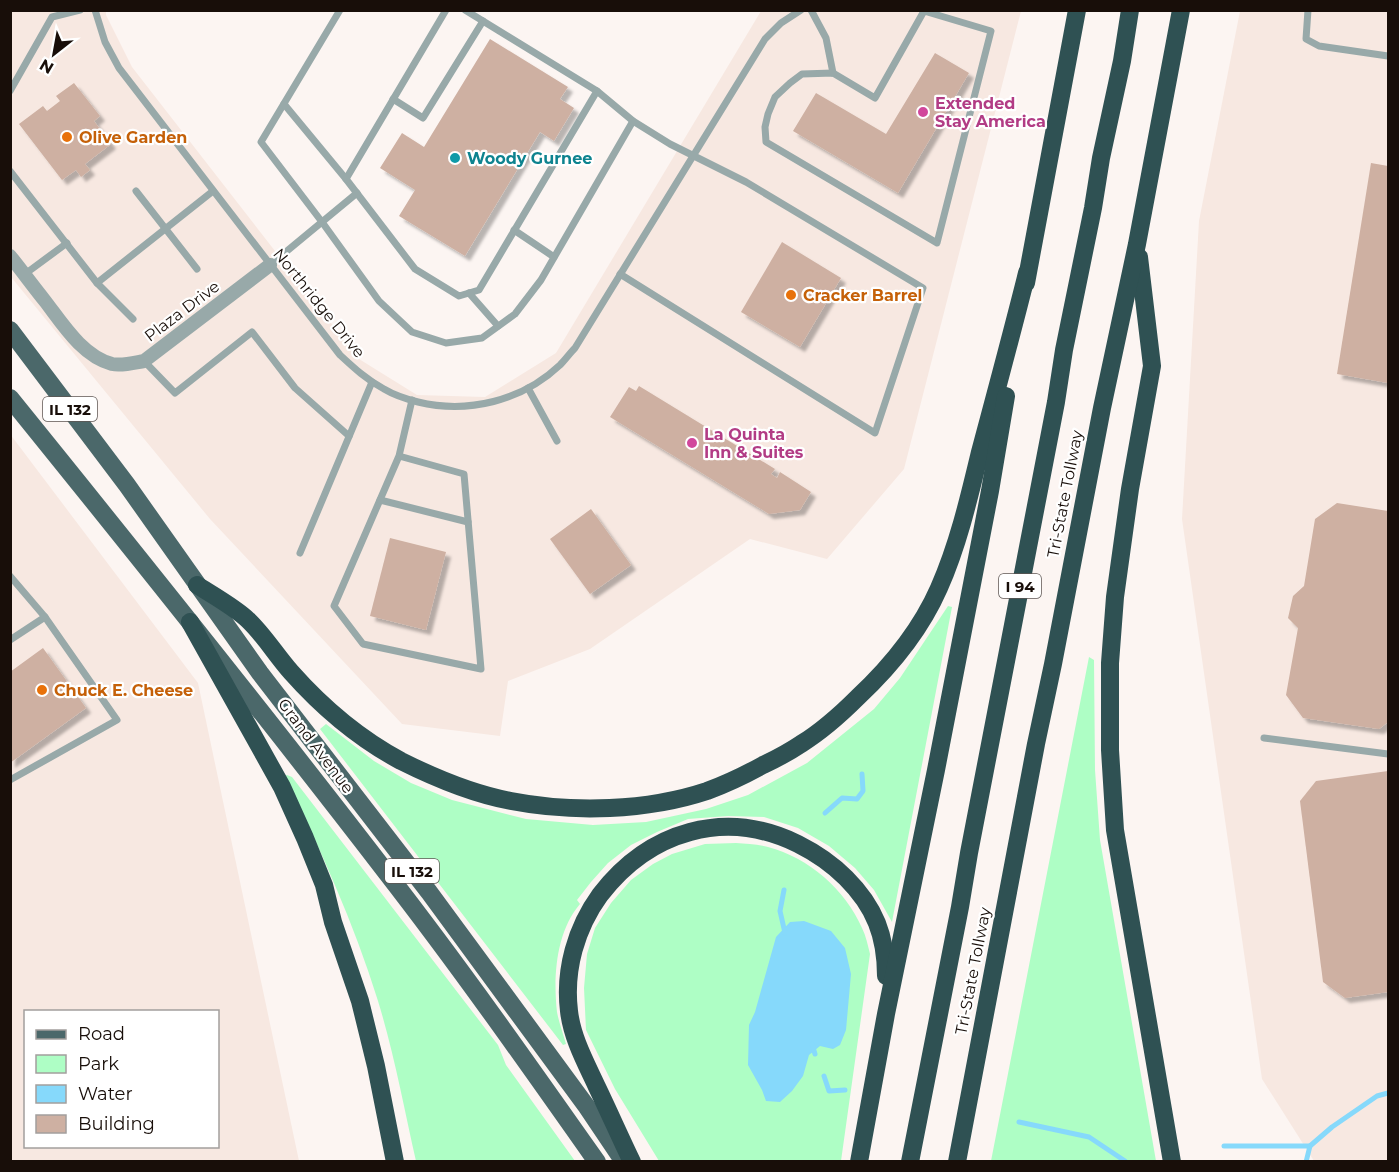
<svg xmlns="http://www.w3.org/2000/svg" width="1399" height="1172" font-family="Montserrat,sans-serif">
<style>
.built{fill:#f7e8e1;fill-rule:evenodd}
.green{fill:#aefec5}
.water{fill:#86d9fb}
.lines{fill:none;stroke-linecap:round;stroke-linejoin:round}
.stream{stroke:#86d9fb;stroke-width:5}
.building{fill:#ceb0a2;filter:url(#shadow)}
.service{stroke:#98a9a9;stroke-width:7}
.minor{stroke:#98a9a9;stroke-width:14}
.primary{stroke:#4b686a;stroke-width:18}
.motorway{stroke:#2f5153;stroke-width:18}
.hotel-dot{fill:#d1479c;stroke:#fff;stroke-width:2}
.food-dot{fill:#e8710a;stroke:#fff;stroke-width:2}
.culture-dot{fill:#0f9aa8;stroke:#fff;stroke-width:2}
.labels{text-anchor:middle;dominant-baseline:central;stroke-width:4.5;stroke-linejoin:round;paint-order:stroke}
.shield{fill:#fff;stroke:#5d5653;stroke-width:1.5}
.shield-label{font-size:15px;font-weight:bold;fill:#180e09}
.hotel-label{font-size:16px;font-weight:bold;fill:#b23c85;stroke:#fff;text-anchor:start}
.food-label{font-size:16px;font-weight:bold;fill:#c56008;stroke:#fff;text-anchor:start}
.culture-label{font-size:16px;font-weight:bold;fill:#0d838f;stroke:#fff;text-anchor:start}
.street-label{font-size:16px;fill:#180e09;stroke:#fff}
</style>
<defs>
<filter id="shadow"><feDropShadow dx="5" dy="5" stdDeviation="1.5" flood-color="#0004"/></filter>
</defs>
<rect width="100%" height="100%" fill="#fcf5f2"/>
<!-- built -->
<g class="built">
<path d="M10 11H106V15L132 67 359 359 417 395 485 397 556 353 761 11H1021L904 469 827 559 750 539 590 649 508 681 500 736 402 724 210 519 11 277Z"/>
<path d="M1240 11H1388V1161H1314L1262 1079 1182 519 1199 221Z"/>
<path d="M10 434 198 683 299 1161H11ZM26 1012H218V1146H26Z"/>
</g>
<!-- green -->
<g class="green">
<path d="M948 606 952 607 892 922 874 890 855 868 829 846 798 828 764 817 728 816 688 819 657 832 631 845 608 863 591 882 577 900 580 904C556 932 553 977 557 1012 559 1023 563 1033 566 1044L563 1045 320 729 326 724 374 761 411 783 452 800 526 819 593 825 646 822 706 809 748 795 807 763 874 709 900 678Z"/>
<path d="M1089 657 1094 660 1095 770 1100 840 1156 1161H991Z"/>
<path d="M287 775 292 777 498 1045 506 1065 575 1161H416C404 1108 394 1053 378 1001 354 923 320 849 285 776Z"/>
<path d="M736 843C746 844 757 844 768 847 809 858 845 889 862 928 866 936 868 946 870 954L841 1161H659L615 1089 586 1030 584 988 587 954 595 928 611 903 631 880 653 864 672 854 705 844Z"/>
</g>
<!-- water -->
<path class="water" d="M804 921 831 931 845 948 851 974 846 1030 840 1045 833 1049 820 1046 809 1055 803 1076 792 1091 780 1102 766 1101 762 1090 748 1065 749 1025 755 1012 776 937 790 922Z"/>
<g class="lines">
<!-- stream -->
<g class="stream">
<path d="M825 813 842 798 857 799 863 791 862 774"/>
<path d="M784 890 780 911 785 933"/>
<path d="M812 1044 815 1054"/>
<path d="M824 1076 829 1091 845 1090"/>
<path d="M1019 1122 1089 1137 1125 1161"/>
<path d="M1224 1146H1310"/>
<path d="M1306 1162 1310 1146 1332 1127 1377 1096 1388 1093"/>
</g>
</g>
<!-- building -->
<g class="building">
<path d="M490 39 568 87 560 99 574 108 554 141 540 132 465 256 399 216 415 190 380 168 402 133 424 147Z"/>
<path d="M935 53 969 73 898 193 793 131 816 93 886 134Z"/>
<path d="M74 83 100 116 94 121 111 144 85 164 90 170 81 177 76 170 62 180 19 124 43 106 47 111 60 101 56 96Z"/>
<path d="M1371 163 1388 166V383L1337 374Z"/>
<path d="M782 242 841 278 800 347 741 312Z"/>
<path d="M639 386 775 469 771 474 777 478 780 472 811 492 800 510 769 514 610 417 629 387 636 391Z"/>
<path d="M1337 503 1388 511V722L1379 729 1303 718 1286 695 1298 628 1288 618 1293 596 1304 586 1315 519Z"/>
<path d="M591 509 631 565 590 594 550 539Z"/>
<path d="M390 538 446 552 426 630 370 616Z"/>
<path d="M43 648 86 708 10 763V672Z"/>
<path d="M1388 771V992L1345 998 1323 982 1300 801 1316 781Z"/>
</g>
<g class="lines">
<!-- service -->
<g class="service">
<path d="M95 10 105 42 119 68 340 355C354 368 367 380 384 389 394 395 406 399 418 402 468 414 522 401 560 365 565 360 570 353 575 348L765 39 781 23 801 10"/>
<path d="M340 10 261 142 322 222 379 301 412 332 446 343 482 338 515 314 541 280 633 121"/>
<path d="M465 10 597 91 633 121 670 144 746 182 923 288 875 433 620 274"/>
<path d="M811 10 826 38 833 73"/>
<path d="M1308 10 1306 39 1319 46 1388 56"/>
<path d="M924 11 991 31 937 243 766 142 765 127 768 114 775 97 790 83 802 74 833 73 875 98Z"/>
<path d="M10 91 52 17 80 10"/>
<path d="M393 99 423 118 483 21"/>
<path d="M284 104 346 179 415 269 459 296 479 290 597 91"/>
<path d="M10 171 97 283 133 319"/>
<path d="M346 179 446 10"/>
<path d="M136 191 197 269"/>
<path d="M514 230 554 257"/>
<path d="M270 265 357 193"/>
<path d="M25 274 67 243"/>
<path d="M97 283 213 191"/>
<path d="M469 293 498 326"/>
<path d="M144 361 175 393 252 332 295 388 349 436"/>
<path d="M528 388 557 441"/>
<path d="M399 456 464 474 481 669 363 644 334 606 399 456 412 400"/>
<path d="M380 500 468 522"/>
<path d="M300 553 372 382"/>
<path d="M10 576 45 617 117 720 10 780"/>
<path d="M10 640 45 617"/>
<path d="M1264 738 1388 754"/>
</g>
<!-- minor -->
<path class="minor" d="M10 256C22 271 33 286 45 301 62 323 82 356 112 364 122 366 133 363 144 361L270 265"/>
<!-- primary -->
<g class="primary">
<path d="M10 330 127 485 260 673 429 892 587 1107 624 1162"/>
<path d="M10 398C137 555 263 712 386 872 459 966 528 1064 597 1162"/>
</g>
<!-- motorway -->
<g class="motorway">
<path d="M1139 257 1152 366 1130 489 1115 597 1110 663V750L1115 830 1172 1162"/>
<path d="M1026 283 1077 10"/>
<path d="M197 585C211 594 236 608 248 620 264 635 276 655 291 672 322 707 360 739 401 761 435 778 473 794 511 801 573 813 647 811 707 791 726 784 745 775 763 765 776 759 789 752 801 744 822 731 841 714 858 697 890 667 921 629 939 588 958 545 969 498 980 452 996 392 1012 333 1027 273"/>
<path d="M190 622 282 787 305 838 324 885 333 922 360 1001 376 1066 395 1162"/>
<path d="M632 1162C620 1137 609 1112 597 1087 586 1063 572 1038 569 1011 564 970 576 928 600 895 649 831 725 808 798 844 816 853 832 864 846 878 875 907 886 936 886 976"/>
<path d="M859 1162 886 1014 936 770 990 491 1006 396"/>
<path d="M910 1162 960 907 969 853 1056 402 1064 350 1093 208 1101 158 1122 61 1130 10"/>
<path d="M957 1162 1036 744 1053 664 1102 408 1137 244 1181 10"/>
</g>
</g>
<!-- markers -->
<g class="hotel-dot">
<circle cx="923" cy="112" r="6"/>
<circle cx="692" cy="443" r="6"/>
</g>
<g class="food-dot">
<circle cx="67" cy="137" r="6"/>
<circle cx="791" cy="295" r="6"/>
<circle cx="42" cy="690" r="6"/>
</g>
<circle class="culture-dot" cx="455" cy="158" r="6"/>
<g class="labels">
<!-- shield labels -->
<g class="shield">
<rect x="43" y="397" width="54" height="24" rx="4.5"/>
<rect x="999" y="574" width="42" height="24" rx="4.5"/>
<rect x="385" y="859" width="54" height="24" rx="4.5"/>
</g>
<g class="shield-label">
<text x="70" y="409">IL 132</text>
<text x="1020" y="586">I 94</text>
<text x="412" y="871">IL 132</text>
</g>
<!-- hotel labels -->
<g class="hotel-label">
<text x="935" y="103">Extended<tspan x="935" dy="18">Stay America</tspan></text>
<text x="704" y="434">La Quinta<tspan x="704" dy="18">Inn &amp; Suites</tspan></text>
</g>
<!-- food labels -->
<g class="food-label">
<text x="79" y="137">Olive Garden</text>
<text x="803" y="295">Cracker Barrel</text>
<text x="54" y="690">Chuck E. Cheese</text>
</g>
<!-- culture labels -->
<g class="culture-label">
<text x="467" y="158">Woody Gurnee</text>
</g>
<!-- street labels -->
<g class="street-label">
<text transform="translate(319 303) rotate(51)">Northridge Drive</text>
<text transform="translate(182 311) rotate(-37)">Plaza Drive</text>
<text transform="translate(1065 494) rotate(-79)">Tri-State Tollway</text>
<text transform="translate(316 746) rotate(53)">Grand Avenue</text>
<text transform="translate(973 971) rotate(-79)">Tri-State Tollway</text>
</g>
</g>
<!-- border -->
<rect width="1399" height="1172" fill="none" stroke="#180e09" stroke-width="24"/>
<!-- legend -->
<rect x="24" y="1010" width="195" height="138" fill="#ffffff" stroke="#a39f9d" stroke-width="1.5"/>
<rect x="36" y="1030" width="30" height="9" fill="#4b686a" stroke="#a39f9d" stroke-width="1.5"/>
<text x="78" y="1040" font-size="18" fill="#180e09">Road</text>
<rect x="36" y="1055" width="30" height="18" fill="#aefec5" stroke="#a39f9d" stroke-width="1.5"/>
<text x="78" y="1070" font-size="18" fill="#180e09">Park</text>
<rect x="36" y="1085" width="30" height="18" fill="#86d9fb" stroke="#a39f9d" stroke-width="1.5"/>
<text x="78" y="1100" font-size="18" fill="#180e09">Water</text>
<rect x="36" y="1115" width="30" height="18" fill="#ceb0a2" stroke="#a39f9d" stroke-width="1.5"/>
<text x="78" y="1130" font-size="18" fill="#180e09">Building</text>
<!-- north arrow -->
<g transform="translate(54 54) rotate(211)" stroke="#ffffff" stroke-width="4.5" paint-order="stroke">
<path d="M0-4.5L10 22L0 15L-10 22Z" fill="#180e09"/>
<text y="-9" font-size="16" font-weight="bold" text-anchor="middle" fill="#180e09">N</text>
</g>
</svg>
